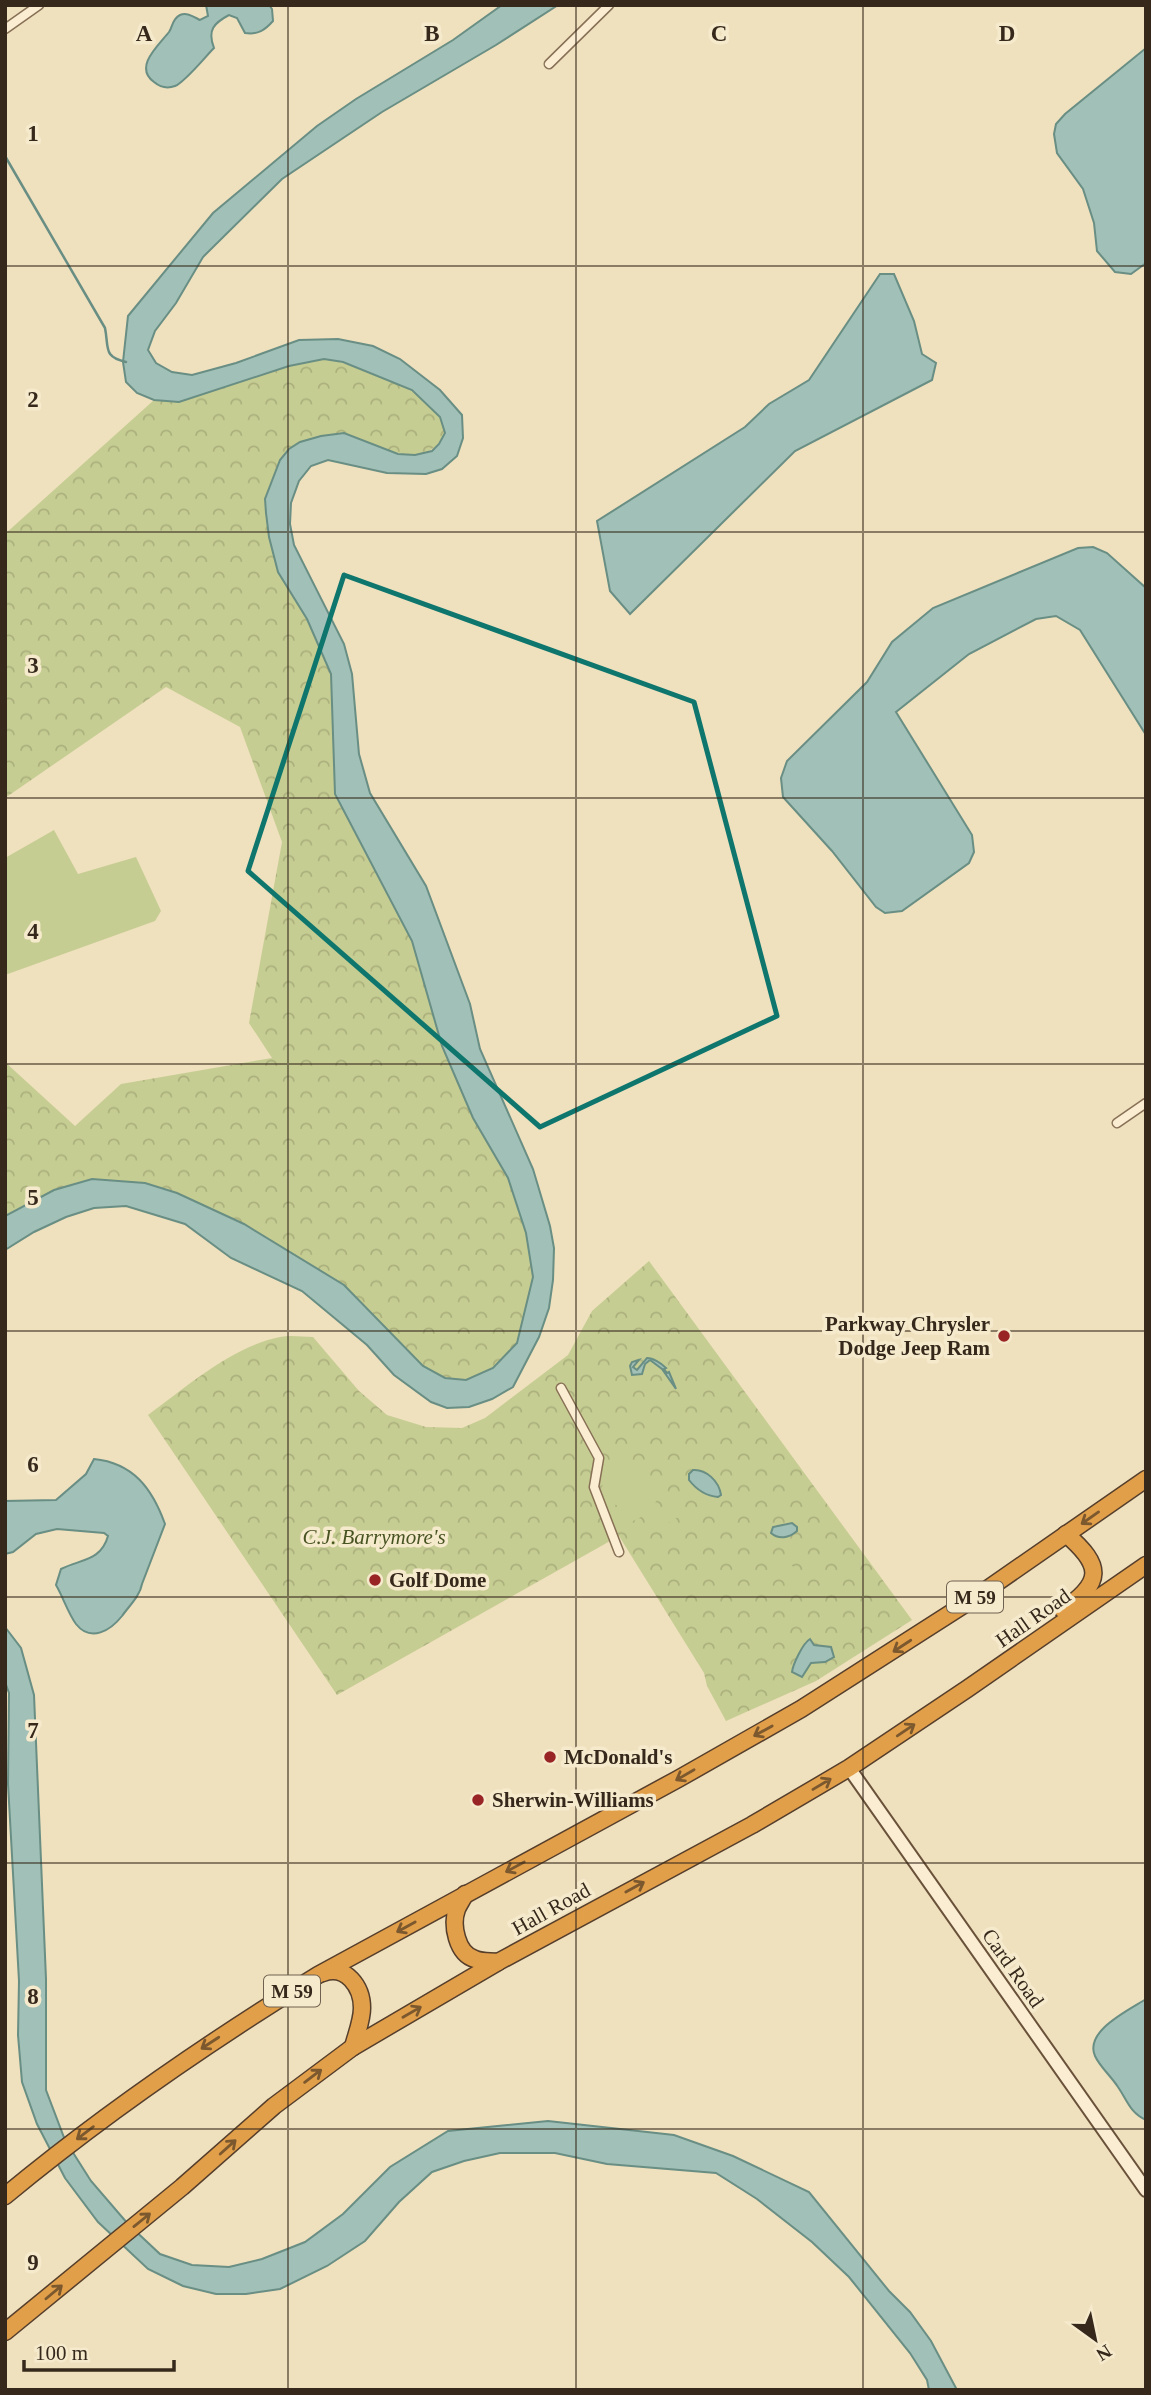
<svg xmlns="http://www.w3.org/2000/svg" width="1151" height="2395" font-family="Georgia,serif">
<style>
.park{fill:url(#park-crowns)}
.garden{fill:#c6cd92}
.water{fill:#a1c0b7;stroke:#698e84;stroke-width:2}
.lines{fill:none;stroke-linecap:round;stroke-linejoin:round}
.stream{stroke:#698e84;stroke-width:2.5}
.street-casing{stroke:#877056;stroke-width:11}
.secondary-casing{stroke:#69513a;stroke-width:16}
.highway-casing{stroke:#553e2b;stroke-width:19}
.street{stroke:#faedd1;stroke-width:8}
.secondary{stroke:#faedd1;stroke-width:12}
.highway{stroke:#e29f4a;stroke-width:16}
.oneway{stroke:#7b582e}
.marked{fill:none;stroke:#0f766e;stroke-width:5;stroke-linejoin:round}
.grid{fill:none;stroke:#36281b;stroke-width:2;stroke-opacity:0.55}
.poi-dot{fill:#982425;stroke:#f6eacd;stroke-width:2.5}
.labels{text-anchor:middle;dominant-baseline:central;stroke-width:7;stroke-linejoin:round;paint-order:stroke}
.shield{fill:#f6eacd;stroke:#706250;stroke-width:2}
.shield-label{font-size:19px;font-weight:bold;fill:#36281b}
.poi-label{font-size:21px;font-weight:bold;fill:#36281b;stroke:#f6eacd;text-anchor:start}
.park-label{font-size:21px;font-style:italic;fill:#475321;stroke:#f6eacd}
.street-label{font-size:21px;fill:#36281b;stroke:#f6eacd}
.grid-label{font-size:23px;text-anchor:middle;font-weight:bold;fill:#36281b;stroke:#f6eacd;stroke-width:7;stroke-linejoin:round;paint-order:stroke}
</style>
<defs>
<pattern id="park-crowns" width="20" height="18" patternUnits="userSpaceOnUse" patternTransform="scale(1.75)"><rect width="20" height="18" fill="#c6cd92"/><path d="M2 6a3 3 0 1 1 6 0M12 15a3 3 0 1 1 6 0" fill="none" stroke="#abb07d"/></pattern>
</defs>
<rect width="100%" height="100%" fill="#efe0be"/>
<!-- park -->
<g class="park">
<path d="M323 359C359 365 419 384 440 417 442 421 443 428 445 433 426 471 389 451 359 439 354 438 348 434 343 434 330 433 313 439 300 442L278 572 307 619 331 674 335 794 412 941 473 1118 508 1178 527 1233 533 1277 517 1343 493 1368 466 1380 445 1379 423 1366 344 1285 244 1224 177 1193 145 1183 54 1190 5 1216V1062L75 1126 121 1084 272 1058 249 1023 282 842 240 727 166 687 5 798V534L154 400 179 402 289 366Z"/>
<path d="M649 1261 912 1620 816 1681 726 1721 707 1686 704 1673 619 1536 337 1695 148 1415C186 1387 233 1346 280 1337 291 1335 303 1337 313 1337L359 1391 387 1415 426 1427 462 1428 485 1418 568 1355 592 1311Z"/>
</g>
<!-- garden -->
<g class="garden">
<path d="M54 830 78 874 136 857 161 911 155 921 5 975V858Z"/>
<path d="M623 1464C639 1468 646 1486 661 1488 657 1507 645 1518 627 1523 625 1509 608 1500 602 1487L607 1472Z"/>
<path d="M680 1510 694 1517 693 1520 690 1521 680 1516 656 1530 652 1528 654 1524Z"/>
<circle cx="787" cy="1572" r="8"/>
</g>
<!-- water -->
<g class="water">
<path d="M206 5H269L272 9 273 21C265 30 258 35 245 33L237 18 229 15C214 23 207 30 214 48 205 57 185 82 175 86 167 89 160 87 154 82 133 67 159 45 169 32 173 26 172 19 180 15 187 12 194 17 200 20L208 16Z"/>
<path d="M502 5H558L496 45 382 112 282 179 203 257 176 303 155 331 148 350 156 363 172 372 192 375 236 363 299 340 338 339 373 346 400 359 440 390 462 415 463 438 457 456 442 469 426 474 387 473 328 460 311 466 299 481 291 503 290 524 294 545 344 644 352 674 359 754 370 793 426 886 470 1004 480 1049 533 1169 550 1226 554 1248 553 1280 549 1308 539 1337 513 1387 492 1399 469 1407 447 1408 431 1402 394 1375 367 1345 302 1291 231 1258 185 1224 126 1206 94 1208 66 1217 34 1232 5 1250V1216L54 1190 92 1179 145 1183 177 1193 244 1224 344 1285 423 1366 445 1378 466 1380 493 1368 517 1343 533 1277 526 1233 508 1178 473 1118 442 1046 412 941 335 794 331 674 307 619 278 572 269 537 266 513 265 499 280 460 289 449 300 442 321 436 344 433 398 454 415 455 432 451 439 444 445 433 440 417 412 390 343 362 324 359 289 366 179 402 154 400 137 393 126 382 123 362 128 316 213 213 317 126 356 99 453 40Z"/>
<path d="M1146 48V263L1131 274 1115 272 1097 251 1094 223 1083 189 1057 153 1054 134 1056 124 1065 114Z"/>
<path d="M880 274H894L914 321 922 354 936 363 932 380 795 451 630 614 610 591 597 521 745 427 769 404 809 380Z"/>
<path d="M1093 547 1107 553 1146 588V735L1080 630 1056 616 1036 619 969 654 896 712 972 835 974 852 969 863 902 911 885 913 876 907 832 851 783 797 781 778 787 761 867 682 892 642 933 608 1078 548Z"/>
<path d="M647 1358C653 1358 661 1363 666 1368L664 1369 667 1373 669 1372 676 1389 662 1369 650 1360 645 1364 642 1374 632 1375 630 1366 632 1362 639 1360 633 1367 637 1370Z"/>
<path d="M94 1459C133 1463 152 1488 165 1524L142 1584C140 1596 129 1606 122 1616 111 1630 91 1643 76 1624 68 1613 63 1597 56 1585L61 1569C81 1559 101 1561 108 1536L104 1533 57 1529 36 1534 13 1552 5 1554V1501L56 1500 86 1474Z"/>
<path d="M693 1470C706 1469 719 1481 721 1495L718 1497C706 1496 696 1489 689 1480V1474Z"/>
<path d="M792 1523 797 1527V1531C789 1538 779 1540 771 1533L773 1527Z"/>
<path d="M5 1627 21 1648 34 1695 46 1979V2090L65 2140 91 2181 128 2224 160 2254 192 2265 229 2267 262 2259 305 2242 343 2214 390 2167 448 2131 548 2121 674 2135 733 2156 809 2192 889 2291 910 2312 931 2341 957 2390H929L927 2380 910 2353 849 2277 812 2242 757 2199 716 2173 607 2164 555 2153H500L464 2161 432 2172 399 2202 365 2241 327 2266 280 2289 246 2294H216L183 2286 148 2269 98 2222 65 2178 37 2124 22 2082 18 2035 19 1981 8 1784 9 1693 5 1682Z"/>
<path d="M810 1639 814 1645 831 1647 834 1657 825 1662 811 1663 802 1677 792 1672C793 1664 803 1643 810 1639Z"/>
<path d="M1146 1999V2120C1130 2113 1127 2100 1118 2087 1111 2076 1100 2067 1095 2056 1084 2031 1129 2010 1146 1999Z"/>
</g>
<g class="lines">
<!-- stream -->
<path class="stream" d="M5 156 105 328C109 348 103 357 126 362"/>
<!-- street casing -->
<g class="street-casing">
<g id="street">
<path d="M5 29 39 5"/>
<path d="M549 64 609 5"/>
<path d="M1117 1123 1146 1103"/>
<path d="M561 1388 599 1458 594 1487 619 1552"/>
</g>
</g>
<!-- secondary casing -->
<g class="secondary-casing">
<path id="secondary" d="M849 1768 1146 2190"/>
</g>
<!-- highway casing -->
<g class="highway-casing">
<g id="highway">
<path d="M1063 1610C1103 1582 1103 1566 1066 1534"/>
<path d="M465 1894C463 1899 459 1904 457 1909 451 1925 457 1954 475 1959 482 1962 491 1961 498 1962"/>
<path d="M323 1973C346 1964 362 1987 362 2008 362 2021 356 2035 353 2047"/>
<path d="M5 2196C104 2114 209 2042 318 1975L678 1779 801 1709 976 1597 1146 1479"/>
<path d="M5 2332 182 2187 274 2106 353 2047 498 1962 752 1825 849 1768 967 1689 1146 1565"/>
</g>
</g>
<!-- street -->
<use href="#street" class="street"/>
<!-- secondary -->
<use href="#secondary" class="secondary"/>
<!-- highway -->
<use href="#highway" class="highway"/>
</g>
<!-- one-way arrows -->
<defs><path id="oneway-shaft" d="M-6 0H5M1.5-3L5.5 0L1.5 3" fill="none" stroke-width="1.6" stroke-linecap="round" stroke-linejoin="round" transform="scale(1.75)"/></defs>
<g class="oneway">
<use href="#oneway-shaft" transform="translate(1090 1518) rotate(145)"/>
<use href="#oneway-shaft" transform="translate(902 1646) rotate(147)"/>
<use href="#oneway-shaft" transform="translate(906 1730) rotate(-34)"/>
<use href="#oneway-shaft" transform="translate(763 1731) rotate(151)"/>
<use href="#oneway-shaft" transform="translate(685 1775) rotate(150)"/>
<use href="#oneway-shaft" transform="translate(822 1784) rotate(-31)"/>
<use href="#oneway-shaft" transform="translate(515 1867) rotate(152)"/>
<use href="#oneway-shaft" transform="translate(635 1887) rotate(-29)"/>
<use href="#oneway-shaft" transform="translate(406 1927) rotate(151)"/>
<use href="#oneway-shaft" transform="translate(412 2012) rotate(-30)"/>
<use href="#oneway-shaft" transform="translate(210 2043) rotate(147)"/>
<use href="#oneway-shaft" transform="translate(313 2076) rotate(-37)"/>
<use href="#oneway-shaft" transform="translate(85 2133) rotate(143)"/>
<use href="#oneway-shaft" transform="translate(228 2147) rotate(-42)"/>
<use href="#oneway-shaft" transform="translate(142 2220) rotate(-39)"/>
<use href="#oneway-shaft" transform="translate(54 2292) rotate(-40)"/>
</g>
<!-- marked area -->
<path class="marked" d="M344 575 694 702 777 1016 540 1127 248 871Z"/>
<!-- grid -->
<path class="grid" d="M288 5V2390M576 5V2390M863 5V2390M5 266H1146M5 532H1146M5 798H1146M5 1064H1146M5 1331H1146M5 1597H1146M5 1863H1146M5 2129H1146"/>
<!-- markers -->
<g class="poi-dot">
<circle cx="1004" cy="1336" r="7"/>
<circle cx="375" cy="1580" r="7"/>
<circle cx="550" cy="1757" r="7"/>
<circle cx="478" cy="1800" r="7"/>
</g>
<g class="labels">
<!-- shield labels -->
<g class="shield">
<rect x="947" y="1581.5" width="56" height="31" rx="5"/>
<rect x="264" y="1975.5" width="56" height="31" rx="5"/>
</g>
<g class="shield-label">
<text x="975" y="1597">M 59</text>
<text x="292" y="1991">M 59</text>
</g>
<!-- poi labels -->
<g class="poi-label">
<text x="990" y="1324" text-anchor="end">Parkway Chrysler<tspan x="990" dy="24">Dodge Jeep Ram</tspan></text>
<text x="389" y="1580">Golf Dome</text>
<text x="564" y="1757">McDonald's</text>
<text x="492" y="1800">Sherwin-Williams</text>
</g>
<!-- park labels -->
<g class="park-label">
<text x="374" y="1537">C.J. Barrymore's</text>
</g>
<!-- street labels -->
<g class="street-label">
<text transform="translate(1033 1618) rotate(-35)">Hall Road</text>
<text transform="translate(551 1909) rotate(-29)">Hall Road</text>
<text transform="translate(1013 1968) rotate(55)">Card Road</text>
</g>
</g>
<g class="grid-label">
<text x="144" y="41">A</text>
<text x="432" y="41">B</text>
<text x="719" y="41">C</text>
<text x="1007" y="41">D</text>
<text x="33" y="141">1</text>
<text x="33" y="407">2</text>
<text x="33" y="673">3</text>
<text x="33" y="939">4</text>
<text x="33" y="1205">5</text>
<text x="33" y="1472">6</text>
<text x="33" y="1738">7</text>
<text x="33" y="2004">8</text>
<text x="33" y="2270">9</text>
</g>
<!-- border -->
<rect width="1151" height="2395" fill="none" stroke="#36281b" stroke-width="14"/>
<!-- north arrow -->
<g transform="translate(1095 2339) rotate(147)" stroke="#f6eacd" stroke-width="5" paint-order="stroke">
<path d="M0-5L12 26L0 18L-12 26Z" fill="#36281b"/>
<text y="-10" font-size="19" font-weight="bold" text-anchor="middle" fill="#36281b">N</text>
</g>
<!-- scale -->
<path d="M24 2360v10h150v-10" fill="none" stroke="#36281b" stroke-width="3.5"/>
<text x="35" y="2360" font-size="21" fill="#36281b" stroke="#f6eacd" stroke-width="5" paint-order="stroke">100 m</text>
</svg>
